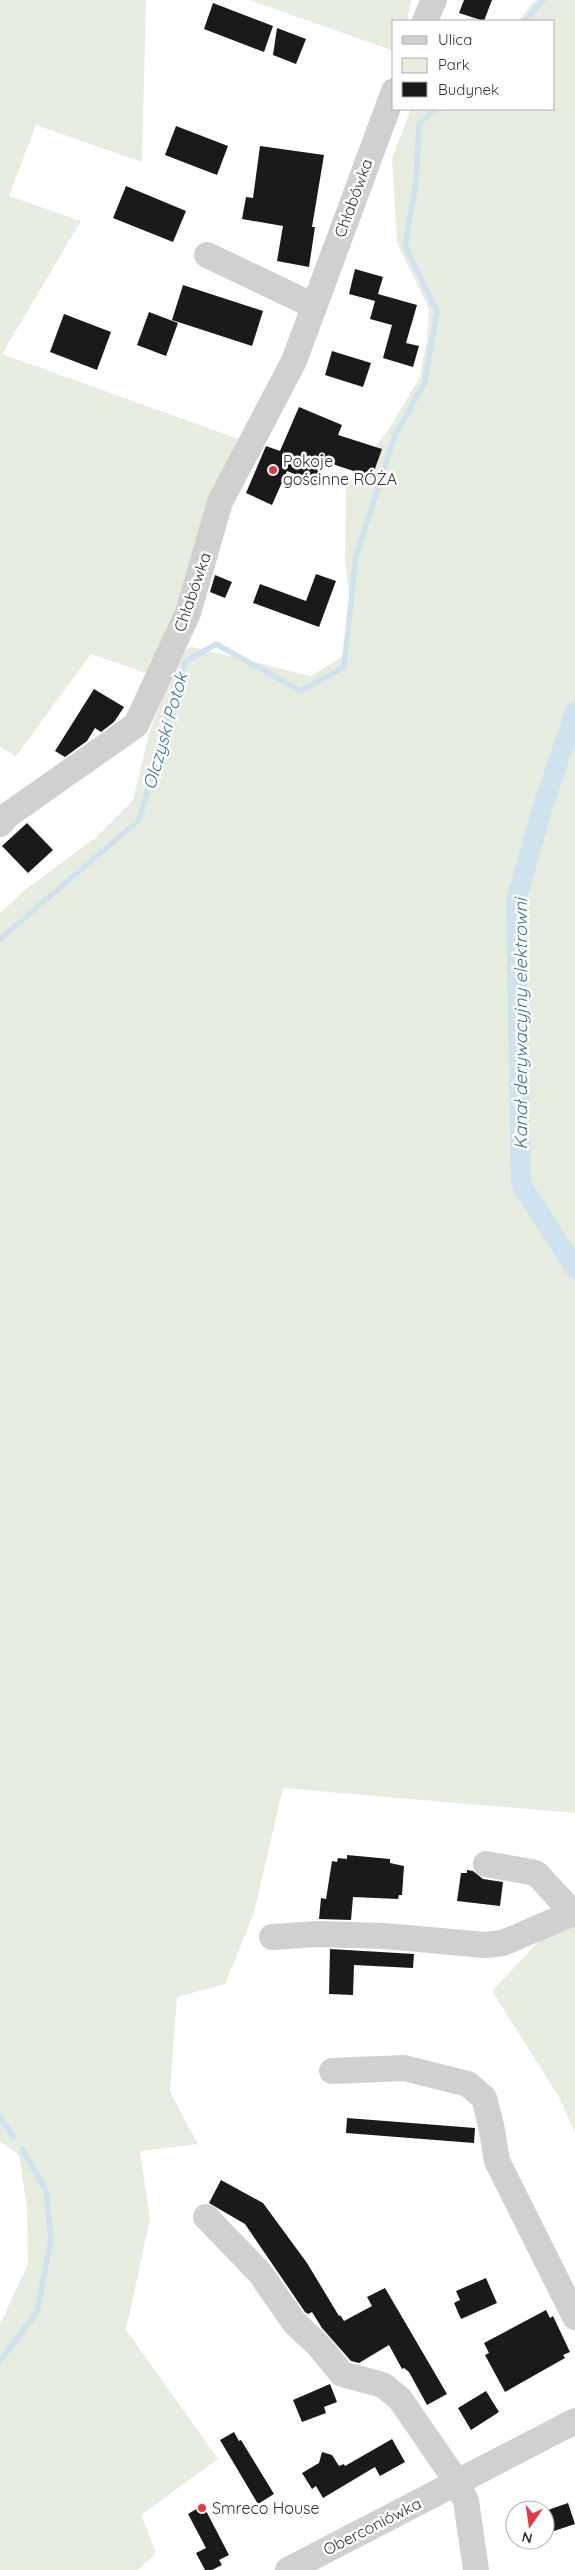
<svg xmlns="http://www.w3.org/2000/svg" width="575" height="2570" font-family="Quicksand,sans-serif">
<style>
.green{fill:#e6ecdf}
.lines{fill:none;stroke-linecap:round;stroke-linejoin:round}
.stream{stroke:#cfe2ee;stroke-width:5.5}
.canal{stroke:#cfe2ee;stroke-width:20}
.building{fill:#1a1a1a}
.minor{stroke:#d0d0d0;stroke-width:26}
.poi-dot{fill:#e63946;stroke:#fff;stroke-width:2}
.labels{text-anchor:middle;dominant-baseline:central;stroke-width:5;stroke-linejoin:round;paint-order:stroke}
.street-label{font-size:16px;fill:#333;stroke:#fff}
.poi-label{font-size:16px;fill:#333;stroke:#fff;text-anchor:start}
.water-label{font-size:18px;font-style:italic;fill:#3f7597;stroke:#fff}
</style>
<rect width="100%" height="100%" fill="#fff"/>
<!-- green -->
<g class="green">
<path d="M0 0H146L142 162 36 125 9 196 81 221 2 354 244 441 187 605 152 675 91 654 16 756 0 747Z"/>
<path d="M250 0H411L407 21H394V51Z"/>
<path d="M535 0H575V1813L283 1788 254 1913 225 1984 177 1997 170 2092 198 2144 140 2151 150 2219 126 2330 218 2459 141 2515 156 2553 138 2570H0V2324L28 2264 27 2208 19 2155 0 2141V913L25 890 95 838 133 800 149 733 181 651 192 647 311 676 348 653 351 611 345 559 346 487 390 427 420 377 427 338 429 309 397 243 392 158 411 109H554V21H518Z"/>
<path d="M575 1925V2133L559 2097 492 1991 542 1938Z"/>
</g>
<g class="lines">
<!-- stream -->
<g class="stream">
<path d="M525 21 543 0"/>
<path d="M0 939 139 820 185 662 216 644 301 691 344 667 356 556 395 435 425 382 437 312 405 245 416 183 419 123 436 109"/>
<path d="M0 2117 14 2138"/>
<path d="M0 2361 37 2312 51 2239 46 2190 22 2149"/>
</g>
<!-- canal -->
<path class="canal" d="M575 712 542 809 516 902 521 1184 575 1268"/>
</g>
<!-- building -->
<g class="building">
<path d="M464 0H492L484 21 459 13Z"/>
<path d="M213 3 273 26 264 52 204 29Z"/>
<path d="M277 28 306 39 296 64 273 55Z"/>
<path d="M176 126 228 146 217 175 165 155Z"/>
<path d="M260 146 324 155 312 227H315L309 267 277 261 283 226 242 219 246 197 253 198Z"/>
<path d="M126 186 186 211 173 242 113 218Z"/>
<path d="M355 269 383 277 378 294 417 305 406 343 419 346 413 367 383 358 392 325 370 319 375 301 349 294Z"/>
<path d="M183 285 263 311 252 346 172 320Z"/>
<path d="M149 312 178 323 166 356 137 345Z"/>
<path d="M64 314 111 332 97 370 50 352Z"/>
<path d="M332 351 371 363 363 387 325 375Z"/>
<path d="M299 407 342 425 338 435 382 449 372 477 326 462 317 483 287 471 272 505 246 493 266 446 280 451Z"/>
<path d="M316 574 336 581 319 627 253 603 260 584 306 601Z"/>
<path d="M215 575 232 582 225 598 210 592Z"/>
<path d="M94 689 124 707 114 722 101 732 95 728 87 741 65 757 55 751Z"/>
<path d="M27 823 53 850 28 873 2 846Z"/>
<path d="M347 1855 390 1859V1863L404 1866 402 1895H399L398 1899 353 1897 351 1920 319 1919 321 1898 326 1899 332 1861 337 1862 338 1858 347 1859Z"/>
<path d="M467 1870 473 1871 483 1879 503 1882 500 1906 457 1901 461 1873H467Z"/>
<path d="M330 1949 414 1954 413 1968 354 1965 353 1995 329 1994Z"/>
<path d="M347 2118 475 2128 474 2143 346 2133Z"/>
<path d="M221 2180 263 2203 307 2263 339 2316 340 2315 344 2321 372 2306 367 2297 385 2288 447 2394 427 2405 409 2372 404 2368 402 2369 389 2345 359 2363 351 2361 322 2328 312 2312 308 2314 305 2312 245 2224 209 2203Z"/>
<path d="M486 2278 497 2303 461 2319 454 2303 460 2300 456 2291Z"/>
<path d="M546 2310 550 2318 553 2316 570 2352 563 2355 565 2358 505 2392 485 2355 489 2353 484 2343Z"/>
<path d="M330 2384 337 2402 324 2407 326 2413 302 2422 293 2400Z"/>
<path d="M486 2391 499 2412 471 2430 458 2408Z"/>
<path d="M234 2432 239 2441 241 2440 274 2494 258 2504 220 2440Z"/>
<path d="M392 2439 405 2462 380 2476 375 2467 323 2498 316 2486 312 2489 302 2473 319 2463 322 2452 332 2455 339 2466 344 2464 345 2466Z"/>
<path d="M568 2503 575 2524 545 2534V2511Z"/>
<path d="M203 2505 229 2555 219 2560 222 2565 212 2570H205L196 2553 206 2548 188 2514Z"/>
</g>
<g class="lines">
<!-- minor -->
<g class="minor">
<path d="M425 21 434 0"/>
<path d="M207 255 314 306"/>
<path d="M0 824 8 815 136 725 188 613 220 502 294 361 394 91"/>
<path d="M486 1864 536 1873 573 1913"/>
<path d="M272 1937 318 1934 385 1936 485 1945 503 1943 575 1912"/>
<path d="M332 2071 404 2068 468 2084 484 2098 491 2125 497 2161 575 2317"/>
<path d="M206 2217 260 2273 294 2322 319 2346 342 2374 383 2385 400 2399 457 2482 466 2501 476 2570"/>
<path d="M288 2570 575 2421"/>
</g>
</g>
<!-- markers -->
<g class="poi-dot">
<circle cx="273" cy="470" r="5"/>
<circle cx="202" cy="2508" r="5"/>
</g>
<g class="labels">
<!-- street labels -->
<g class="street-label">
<text transform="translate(353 198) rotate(-70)">Chłabówka</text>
<text transform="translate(192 592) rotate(-71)">Chłabówka</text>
<text transform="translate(372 2526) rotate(-27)">Oberconiówka</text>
</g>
<!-- poi labels -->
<g class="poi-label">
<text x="283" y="461">Pokoje<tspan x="283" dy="18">gościnne RÓŻA</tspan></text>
<text x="212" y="2508">Smreco House</text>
</g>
<!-- water labels -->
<g class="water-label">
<text transform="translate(165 731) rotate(-74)">Olczyski Potok</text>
<text transform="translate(520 1024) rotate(-90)">Kanał derywacyjny elektrowni</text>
</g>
</g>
<!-- legend -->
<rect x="392" y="20" width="162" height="90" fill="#ffffff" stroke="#adadad"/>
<rect x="402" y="36" width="25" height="8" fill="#d0d0d0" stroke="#adadad"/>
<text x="438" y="45" font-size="15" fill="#333333">Ulica</text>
<rect x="402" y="58" width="25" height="15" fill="#e6ecdf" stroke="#adadad"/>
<text x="438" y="70" font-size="15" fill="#333333">Park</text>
<rect x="402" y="82" width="25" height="15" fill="#1a1a1a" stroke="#adadad"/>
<text x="438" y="95" font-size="15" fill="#333333">Budynek</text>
<!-- north arrow -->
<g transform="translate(530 2525) rotate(193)"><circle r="24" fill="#ffffff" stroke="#adadad"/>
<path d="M0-4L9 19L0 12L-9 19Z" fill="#e63946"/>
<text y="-8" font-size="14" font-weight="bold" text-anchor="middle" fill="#333333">N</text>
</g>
</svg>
